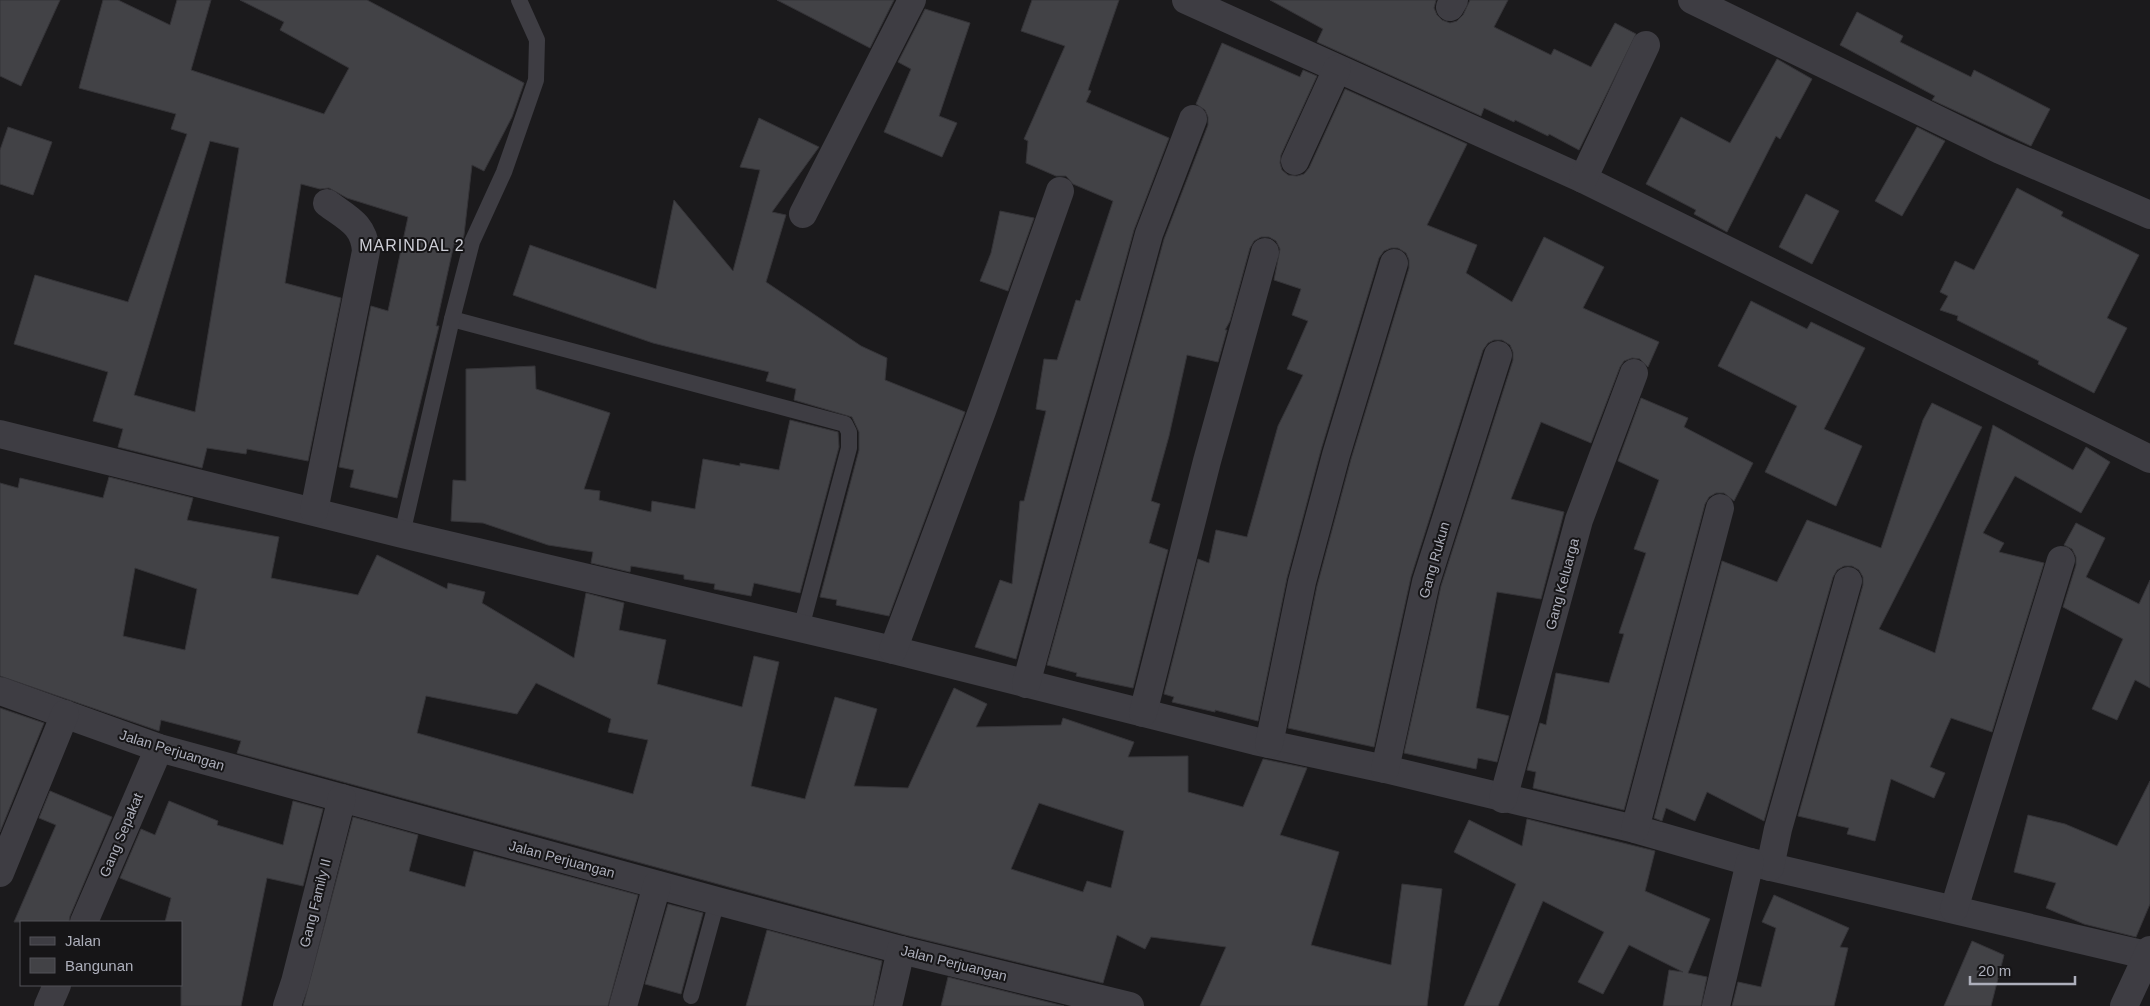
<svg xmlns="http://www.w3.org/2000/svg" width="2150" height="1006" font-family="Helvetica,sans-serif">
<style>
.building{fill:#424246;stroke:#353438;fill-rule:evenodd}
.lines{fill:none;stroke-linecap:round;stroke-linejoin:round}
.lane{stroke:#3e3d43;stroke-width:16}
.street{stroke:#3e3d43;stroke-width:28}
.labels{text-anchor:middle;dominant-baseline:central;stroke-width:4;stroke-linejoin:round;paint-order:stroke}
.street-label{font-size:14px;fill:#adafbb;stroke:#161517}
.quarter-label{font-size:16px;letter-spacing:1px;fill:#cecfd7;stroke:#161517}
</style>
<rect width="100%" height="100%" fill="#1b1a1c"/>
<!-- building -->
<g class="building">
<path d="M0 0H60L21 86 0 76Z"/>
<path d="M103 0H118L170 25 177 0H211L191 70 324 114 349 68 280 30 284 22 240 0H367L524 83 512 117 484 171 472 165 464 235 461 245 454 244 436 326H439L397 498 350 487 354 470 339 467 371 306 388 311 408 217 347 198 329 188 320 189 301 184 285 283 341 298 308 461 247 449 246 454 207 448 202 468 118 447 123 429 93 421 108 372 14 344 35 275 128 302 187 134 171 129 176 114 79 88ZM210 141 239 148 195 412 134 395Z"/>
<path d="M777 0H894L870 48Z"/>
<path d="M1032 0H1119L1088 90 1091 91 1086 102 1169 138 1134 230 1016 659 975 647 1000 580 1012 584 1020 501H1024L1046 411 1036 409 1044 359 1057 360 1076 300 1080 301 1113 201 1073 184 1066 176H1056L1026 163 1028 141 1024 139 1065 46 1021 31Z"/>
<path d="M1270 0H1436L1434 8 1437 15 1442 20 1450 23 1457 21 1463 15 1470 0H1508L1494 27 1551 55 1554 49 1591 67 1615 23 1636 34 1579 150 1549 134 1548 136 1515 120 1514 122 1484 108 1481 116 1317 42 1323 29Z"/>
<path d="M925 9 970 23 939 116 957 123 942 157 884 132 911 69 898 62Z"/>
<path d="M1857 12 1903 36 1900 42 1971 77 1974 70 2050 109 2031 146 1932 100 1935 96 1840 45Z"/>
<path d="M1222 43 1300 77 1303 70 1317 76 1281 155 1280 163 1282 170 1288 175 1297 176 1304 174 1309 168 1345 89 1467 144 1427 225 1477 245 1466 273 1512 302 1544 237 1604 267 1583 308 1659 342 1648 367 1640 359 1632 358 1624 361 1620 367 1591 443 1541 422 1511 499 1564 512 1541 599 1497 592 1476 708 1509 716 1497 762 1478 758 1476 769 1404 753 1441 586 1513 360V352L1510 345 1502 340H1494L1488 343 1483 350 1411 577 1374 747 1288 728 1317 586 1351 459 1409 268V260L1406 253 1398 248H1391L1384 251 1379 258 1321 450 1287 578 1258 721 1215 710V712L1172 702 1174 697 1164 694 1198 559 1209 563 1216 530 1247 537 1278 426 1303 375 1287 369 1308 321 1292 315 1301 289 1274 280 1280 249 1276 241 1269 237H1261L1254 241 1250 248 1230 321 1225 330H1227L1218 362 1187 355 1169 436 1151 501 1160 504 1149 543 1168 550 1133 688 1076 676 1077 673 1047 665 1164 239 1208 125V117L1205 110 1196 104Z"/>
<path d="M1777 59 1812 79 1780 139 1776 136 1727 232 1694 214 1696 210 1646 184 1681 117 1730 143Z"/>
<path d="M759 118 819 147 772 212 786 215 766 282 861 346 887 358 885 380 965 412 889 616 836 605 837 600 820 597 859 450V432L852 417 794 400 796 389 766 381 769 372 653 343 513 295 530 245 656 289 674 200 733 271 760 170 740 167Z"/>
<path d="M8 127 52 142 33 195 0 184V150Z"/>
<path d="M1917 127 1945 141 1902 216 1875 201Z"/>
<path d="M2017 188 2063 212 2061 216 2139 255 2107 318 2127 328 2094 393 2038 364 2039 361 1957 320 1958 316 1940 310 1948 296 1940 292 1955 261 1974 270Z"/>
<path d="M1806 194 1839 211 1812 264 1779 247Z"/>
<path d="M1000 211 1034 218 1008 291 980 281 991 253Z"/>
<path d="M1751 301 1807 329 1811 322 1865 348 1824 429 1862 446 1836 506 1765 472 1797 406 1718 366Z"/>
<path d="M535 366 536 389 610 413 584 489 600 491 599 500 651 512 652 501 695 509 703 459 740 466V463L779 470 790 420 838 432 839 447 800 593 754 583 751 596 714 589 715 584 684 579V575L631 566 630 572 591 563 593 552 548 545 483 523 451 521 453 480 466 481V369Z"/>
<path d="M1641 398 1688 418 1684 427 1753 463 1734 501 1724 493H1716L1709 497 1705 504 1624 810 1533 788 1536 772 1527 770 1540 723 1546 725 1556 673 1609 683 1624 634 1619 633 1646 553 1634 549 1659 480 1618 461Z"/>
<path d="M1932 403 1982 427 1879 629 1935 653 1993 425 2073 470 2086 447 2110 462 2081 513 2015 476 1983 533 2004 543 1999 552 2044 563 1992 732 1951 718 1930 767 1945 773 1934 798 1891 779 1875 841 1847 834 1849 828 1798 816 1863 585V577L1859 570 1852 566H1844L1837 570 1833 577 1764 821 1707 792 1695 821 1666 808 1662 821 1654 818 1722 561 1777 582 1807 520 1881 548 1923 420Z"/>
<path d="M109 477 193 498 187 520 279 537 271 578 358 595 377 555 447 589 448 583 485 592 482 603 574 658 586 593 624 603 619 630 666 640 657 684 742 707 754 656 779 662 751 786 805 799 835 697 877 709 854 786 908 788 954 688 987 704 976 727 1061 725 1063 718 1134 742 1128 757 1188 756V792L1243 807 1263 759 1307 768 1280 835 1339 852 1311 945 1391 965 1402 884 1442 889 1427 1006H1200L1226 947 1151 937 1145 949 1117 935 1103 983 905 935 237 753 241 741 161 720 159 731 0 676V483L18 488 20 478 103 498ZM135 568 197 589 185 650 123 636ZM536 683 611 719 608 732 648 740 633 794 417 733 426 696 517 714ZM1039 803 1124 831 1111 888 1087 881 1083 892 1011 869Z"/>
<path d="M2076 523 2105 538 2086 577 2139 604 2150 580V688L2135 680 2117 720 2092 709 2123 639 2063 607 2076 565V557L2072 549 2064 545Z"/>
<path d="M0 708 44 723 0 832Z"/>
<path d="M2150 781V904L2136 937 2084 924 2046 908 2056 883 2014 872 2028 815 2065 824 2117 846Z"/>
<path d="M50 791 112 817 70 916 69 922H14L56 825 39 818Z"/>
<path d="M169 801 218 821 217 825 283 845 293 801 323 809 303 886 267 878 241 1006H181V922H165L171 898 120 878 141 829 155 835Z"/>
<path d="M353 817 418 835 409 871 465 887 474 851 638 895 608 1006H303Z"/>
<path d="M1527 819 1655 851 1645 891 1710 919 1688 973 1707 977 1701 1006H1663L1669 970 1683 972 1629 945 1603 994 1578 982 1604 932 1543 901 1498 1006H1464L1516 884 1454 852 1469 820 1522 846Z"/>
<path d="M1774 895 1849 928 1840 947 1848 948 1834 1006H1732L1738 982 1761 987 1776 928 1762 922Z"/>
<path d="M668 904 703 913 681 994 645 984Z"/>
<path d="M767 930 882 961 873 1006H746Z"/>
<path d="M1972 941 2004 955 1991 1006H1944Z"/>
<path d="M948 977 1064 1006H941Z"/>
</g>
<g class="lines">
<!-- lane -->
<g class="lane">
<path d="M452 319 845 424 849 432V448L801 628"/>
<path d="M402 534 452 319 472 242 504 172 536 80 537 40 519 0"/>
<path d="M691 996 717 901"/>
</g>
<!-- street -->
<g class="street">
<path d="M1186 0 1583 179 2150 459"/>
<path d="M1692 0 2000 150 2150 215"/>
<path d="M1450 7 1454 0"/>
<path d="M1295 161 1337 69"/>
<path d="M1583 179 1646 45"/>
<path d="M803 214 912 0"/>
<path d="M0 434 402 534 893 650 1255 741 1385 769 1635 829 1750 862 2150 956"/>
<path d="M314 511 366 251C364 224 347 218 327 203"/>
<path d="M893 650 982 411 1060 191"/>
<path d="M1026 684 1149 234 1193 119"/>
<path d="M0 691 159 748 717 901 901 950 1130 1006"/>
<path d="M1143 713 1207 461 1265 252"/>
<path d="M1269 744 1302 582 1336 455 1394 263"/>
<path d="M1385 769 1426 582 1498 355"/>
<path d="M1503 799 1579 520 1634 373"/>
<path d="M1635 829 1720 508"/>
<path d="M1770 867 1778 829 1848 581"/>
<path d="M0 873 65 714"/>
<path d="M1954 909 2061 560"/>
<path d="M84 922 159 748"/>
<path d="M48 1006 57 985"/>
<path d="M287 1006 295 982 342 798"/>
<path d="M623 1006 657 885"/>
<path d="M888 1006 901 950"/>
<path d="M1716 1006 1750 862"/>
<path d="M2124 1006 2150 950"/>
</g>
</g>
<g class="labels">
<!-- street labels -->
<g class="street-label">
<text transform="translate(1434 560) rotate(-74)">Gang Rukun</text>
<text transform="translate(1562 584) rotate(-75)">Gang Keluarga</text>
<text transform="translate(172 750) rotate(17)">Jalan Perjuangan</text>
<text transform="translate(121 835) rotate(-67)">Gang Sepakat</text>
<text transform="translate(562 859) rotate(15)">Jalan Perjuangan</text>
<text transform="translate(315 903) rotate(-76)">Gang Family II</text>
<text transform="translate(954 963) rotate(14)">Jalan Perjuangan</text>
</g>
<!-- quarter labels -->
<g class="quarter-label">
<text x="412" y="245">MARINDAL 2</text>
</g>
</g>
<!-- legend -->
<rect x="20" y="921" width="162" height="65" fill="#161517" stroke="#525359"/>
<rect x="30" y="937" width="25" height="8" fill="#3e3d43" stroke="#525359"/>
<text x="65" y="946" font-size="15" fill="#adafbb">Jalan</text>
<rect x="30" y="958" width="25" height="15" fill="#424246" stroke="#525359"/>
<text x="65" y="971" font-size="15" fill="#adafbb">Bangunan</text>
<!-- scale -->
<path d="M1970 976v8h105v-8" fill="none" stroke="#adafbb" stroke-width="2.5"/>
<text x="1978" y="976" font-size="15" fill="#adafbb" stroke="#161517" stroke-width="4" paint-order="stroke">20 m</text>
</svg>
